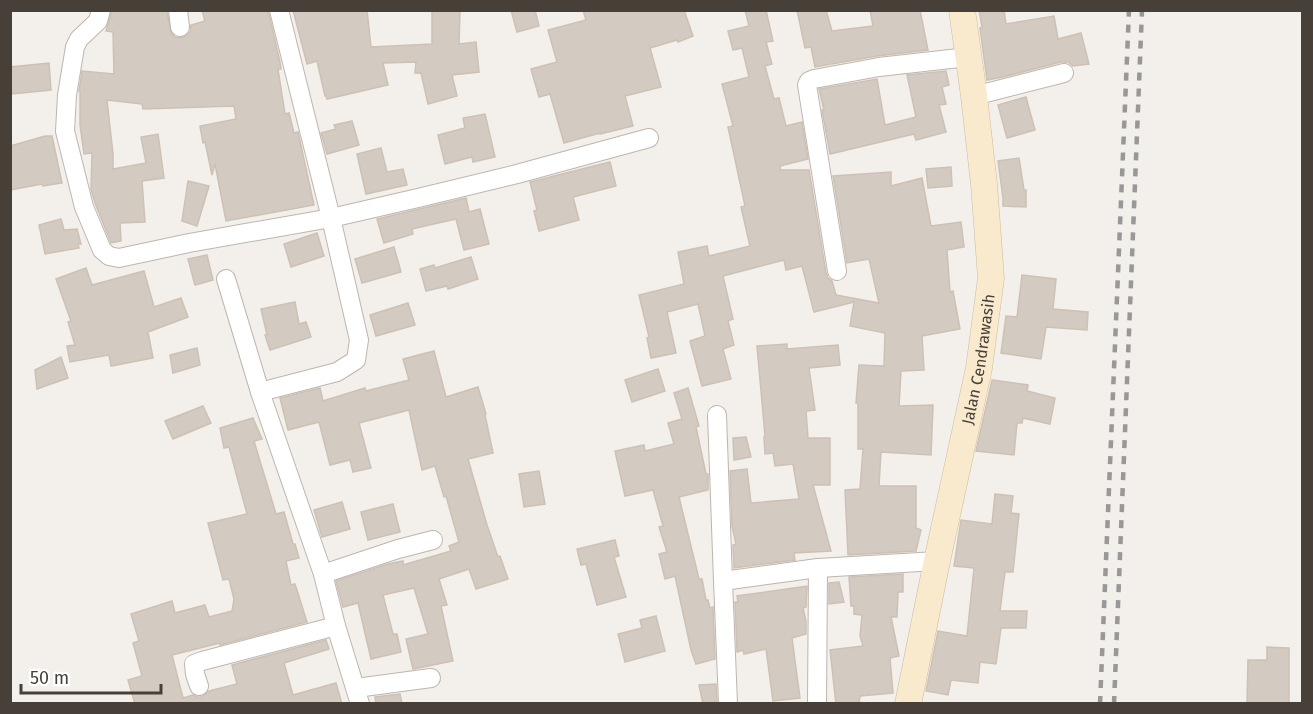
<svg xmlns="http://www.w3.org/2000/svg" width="1313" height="714" font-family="'Fira Sans',sans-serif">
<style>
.building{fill:#d3cac1;stroke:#cdc1b5;stroke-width:1.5}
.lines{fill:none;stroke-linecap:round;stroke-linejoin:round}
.minor-casing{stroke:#beb6ad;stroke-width:20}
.secondary-casing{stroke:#cdbc9f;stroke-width:27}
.minor{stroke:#fff;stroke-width:18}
.secondary{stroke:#f9eace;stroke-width:26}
.rail{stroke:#989898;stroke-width:4.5;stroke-dasharray:8 8;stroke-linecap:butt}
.labels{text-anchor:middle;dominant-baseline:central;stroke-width:4.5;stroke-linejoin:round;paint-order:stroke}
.street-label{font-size:16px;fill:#464039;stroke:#fff}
</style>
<rect width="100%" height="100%" fill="#f3efea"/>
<!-- building -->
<g class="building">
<path d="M112 10 167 11 171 33 175 37 181 38 186 36 190 32 191 25 205 21 202 10H268L280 62 281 69H278L285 114 289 113 294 133 298 132 314 205 226 221 215 164 212 175 205 142 203 143 200 126 236 119 234 106 143 109 142 104 107 100 113 154V169L146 163 141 137 158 134 164 178 142 181 145 222 120 223 121 241 111 243 95 203 91 189 92 153 84 154 80 125V91H79L82 71 114 74 113 32 106 31Z"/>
<path d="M293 10H367L371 47 432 44V10H460L459 44 476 42 479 72 452 75 457 96 428 104 421 73H415L416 62 383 63 388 85 327 99 326 96H325L317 61 307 64Z"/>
<path d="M511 10H535L539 26 517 32Z"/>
<path d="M583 10H684L693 36 678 42 677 40 650 48 661 87 625 96 633 126 600 134V133L564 143 550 94 539 97 531 69 557 62 548 30 586 20Z"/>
<path d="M745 10H766L773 41 766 42 772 64 765 66 774 99 779 98 786 126 802 122 808 159 780 166V170H809L826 273 828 278 832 281 836 295 879 303 869 259 847 263 833 176 891 172V186L922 178 931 226 961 222 964 247 947 250 950 292 953 291 960 329 922 336 924 370 901 371 899 406 933 405 931 455 881 452 879 486H916V528L921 530 916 551 848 555 845 490 860 489 863 449H858V403H856L859 365 884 366 885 333 850 326 854 302 814 312 802 266 786 270 784 260 723 276 733 319 728 321 734 345 723 349 731 379 702 386 690 341 705 336 698 304 667 312 676 353 651 358 647 338 649 337 639 295 684 284 678 252 707 246 709 256 750 246 741 207 745 206 728 127 733 126 722 84 749 77 742 48 733 50 728 31 749 26Z"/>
<path d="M797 10H826L832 31 873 26 870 10H920L928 50 877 56 815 67 811 47 805 48Z"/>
<path d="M979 10H1004L1006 24 1054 16 1058 39 1081 33 1089 64 1073 66 1068 62H1061L1003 77 987 80 980 28 982 27Z"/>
<path d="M49 63 51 90 12 94 10 67Z"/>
<path d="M946 71 949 85 942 87 946 104 939 105 946 132 916 140 914 134 830 154 822 110H824L819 89 877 79 885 125 916 117 907 75Z"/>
<path d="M1026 97 1035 130 1007 138 998 105Z"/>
<path d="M485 114 495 157 473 162 472 157 445 164 438 135 465 128 463 118Z"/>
<path d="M352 121 359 145 327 154 321 133 336 129 334 125Z"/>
<path d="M45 136H52L62 183 43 186 42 184 10 190V146Z"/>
<path d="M381 148 387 172 403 169 407 185 366 194 357 154Z"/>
<path d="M1019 158 1024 190H1026V207L1003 206V198L998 161Z"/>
<path d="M610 162 616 186 573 197 579 220 539 231 534 211 537 210 530 182Z"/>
<path d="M951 167 952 186 928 188 926 169Z"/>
<path d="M188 181 209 186 197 226 182 221Z"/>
<path d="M466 198 469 212 480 209 489 244 464 250 456 219 412 229 413 234 384 243 377 219Z"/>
<path d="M61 219 64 230 77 229 81 244H78L79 248 45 254 39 225Z"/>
<path d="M317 233 324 256 291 267 284 244Z"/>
<path d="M394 247 401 272 362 283 355 259Z"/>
<path d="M207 255 213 280 195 285 188 259Z"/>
<path d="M471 257 478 279 448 289 447 286 426 291 420 269 434 265 435 268Z"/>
<path d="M86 268 92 285 144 271 154 307 181 298 188 317 148 332 153 358 111 366 109 355 70 362 67 346 75 345 68 322 71 321 56 279Z"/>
<path d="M1022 275 1056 279 1053 309 1088 312 1087 330 1046 327 1041 359 1001 353 1006 316 1017 317Z"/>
<path d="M295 302 299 324 306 322 311 337 270 350 265 335H267L261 309Z"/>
<path d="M408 303 415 325 376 336 370 315Z"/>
<path d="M787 344V349L838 345 840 365 809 368 815 410 806 411 808 438H830V485H813L831 551 794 553 795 560 734 568 733 545 736 544 732 526 730 471 747 469 751 503 799 499 793 464 775 466 773 453 765 454 764 437 765 436 757 346Z"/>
<path d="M197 348 200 365 173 373 170 355Z"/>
<path d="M434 351 446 397 478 387 486 414 485 415 493 453 468 459 487 525 498 557 500 556 508 579 476 589 469 569 439 579 447 605 441 606 453 661 413 669 406 639 428 634 414 588 383 595 393 634H397L401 652 371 659 358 603 343 607 336 581 388 564 403 561V565L451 551 449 546 459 542 446 496 444 497 435 466 422 470 409 410 359 423 371 468 353 472 350 460 330 465 319 422 288 430 280 398 320 388 323 401 365 388 366 391 409 380 403 359Z"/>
<path d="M61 357 68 378 37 389 35 370Z"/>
<path d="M658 369 665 391 632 402 625 380Z"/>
<path d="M992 380 1028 385 1027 391 1055 398 1050 424 1023 418 1022 423H1017L1014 455 976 451Z"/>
<path d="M688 388 699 426 696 427 706 474H708V490L679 497 699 579H702L706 600H708L710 608 713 607 715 659 696 664 691 650 675 576 665 579 659 554 667 552 659 527 663 526 653 490 625 496 615 451 644 445 645 451 674 444 668 423 682 419 674 393Z"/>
<path d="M203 406 211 423 173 439 165 421Z"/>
<path d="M253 418 262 439 254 441 276 514 284 512 293 544H295L299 558 286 561 291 585 295 584 307 622 220 645V643L172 655 183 698 193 695 197 697H202L209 691 237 684 232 665 326 640 329 649 284 663 293 695 336 683 342 704H135L128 680 142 676 133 643 139 641 131 614 172 601 175 613 205 605 209 617 232 611 234 599 229 579 223 580 208 523 247 514 229 447 224 448 220 428Z"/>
<path d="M746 437 751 457 734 460 733 438Z"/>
<path d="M539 471 545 504 524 507 519 474Z"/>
<path d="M995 494 1013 496 1011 513 1019 514 1013 572H1005L1000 611H1027L1026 628H1001L996 664 980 662 978 683 951 680 948 695 926 691 938 631 967 636 974 568 954 566 961 520 992 524Z"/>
<path d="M342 502 350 529 322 537 314 510Z"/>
<path d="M393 504 400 532 368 540 361 512Z"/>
<path d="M615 540 619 556 614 557 626 597 597 605 586 564 581 565 577 549Z"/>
<path d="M903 574V592H898L897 617H891L899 656 890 658 893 693 860 696 859 704H836L830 650 863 646 860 636 862 615 854 614V606H851L849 577Z"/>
<path d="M839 582 844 602 829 604V583Z"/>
<path d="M807 586 806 607 803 608 806 621V634L792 638 800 698 773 701 766 649 744 654 743 650 737 652 735 602H738L737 596Z"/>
<path d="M656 616 665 651 625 662 618 634 642 628 640 620Z"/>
<path d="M1267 647 1289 648V704H1247L1248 660H1267Z"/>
<path d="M716 684 717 704H703L699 685Z"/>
<path d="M400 694 402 704H376L375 697Z"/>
</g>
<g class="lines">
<!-- minor casing -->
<g class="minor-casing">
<g id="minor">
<path d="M101 10 98 21 79 39 75 47 67 95 65 131 84 207 102 250 109 256 119 258 189 243 331 218 418 198 517 174 649 138"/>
<path d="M178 10 180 27"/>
<path d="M974 96 1064 73"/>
<path d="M837 271 807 85 809 81 814 79 879 67 968 57"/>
<path d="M226 279 260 392 323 574 336 626 360 704"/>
<path d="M260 392 337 372 356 360 359 340 331 218 279 10"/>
<path d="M717 415 723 581"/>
<path d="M323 574 398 549 433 540"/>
<path d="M199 686 195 674 194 664 202 661 336 626"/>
<path d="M356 688 431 678"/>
<path d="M728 704 723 581 818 568 937 561"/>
<path d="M817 704 818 568"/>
</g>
</g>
<!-- secondary casing -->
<g class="secondary-casing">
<g id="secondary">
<path id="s1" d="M908 704 937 561 979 368 991 278 984 184 974 96 962 10"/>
</g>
</g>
<!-- minor -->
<use href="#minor" class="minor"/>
<!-- secondary -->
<use href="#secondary" class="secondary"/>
<!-- rail -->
<g class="rail">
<path d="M1100 704 1129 10"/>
<path d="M1114 704 1142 10"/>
</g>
</g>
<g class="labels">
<!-- street labels -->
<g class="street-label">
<text stroke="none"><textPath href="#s1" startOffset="352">Jalan Cendrawasih</textPath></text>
</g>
</g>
<!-- border -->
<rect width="1313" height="714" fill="none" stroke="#464039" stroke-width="24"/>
<!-- scale -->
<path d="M21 684v9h140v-9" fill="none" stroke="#464039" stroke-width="3"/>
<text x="30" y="684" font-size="18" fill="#464039" stroke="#ffffff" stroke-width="4.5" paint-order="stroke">50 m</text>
</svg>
